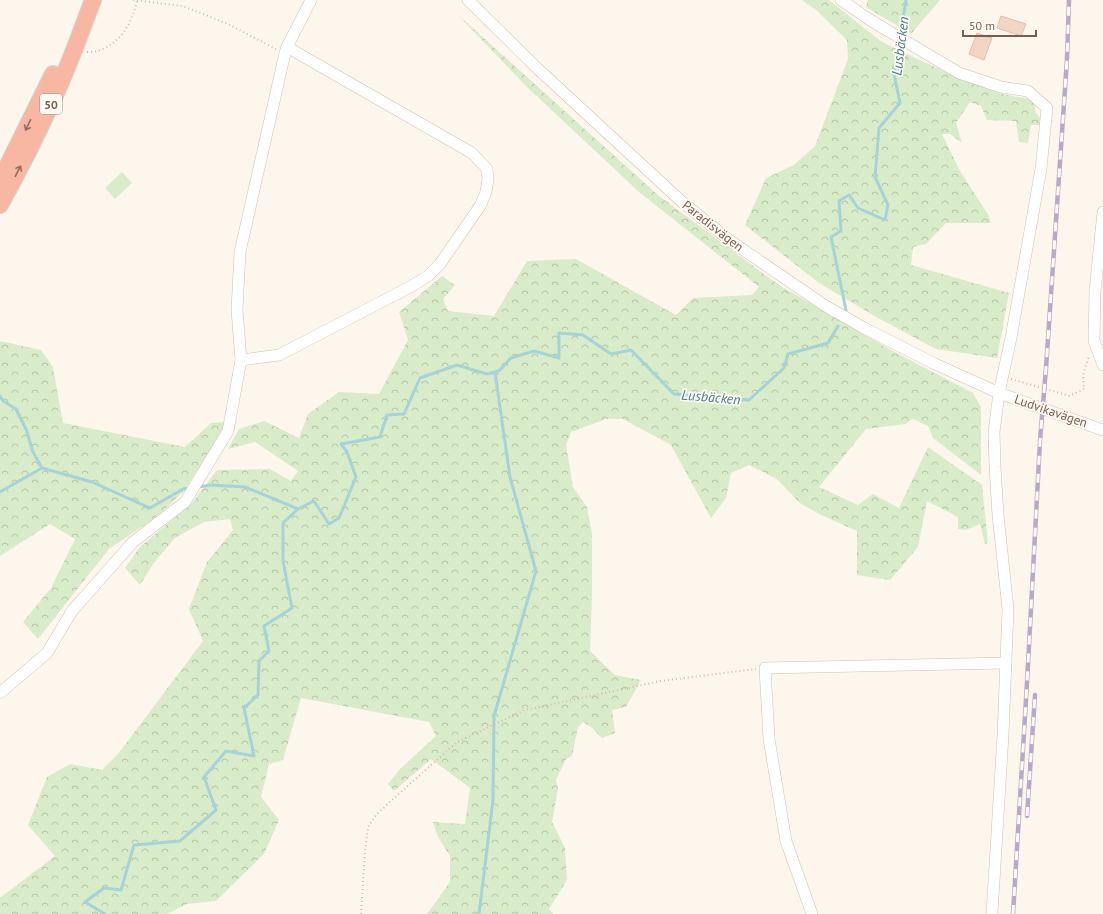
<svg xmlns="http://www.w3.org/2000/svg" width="1103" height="914" font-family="'PT Sans',sans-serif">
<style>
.green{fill:#d8ecc9}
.forest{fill:url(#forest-crowns)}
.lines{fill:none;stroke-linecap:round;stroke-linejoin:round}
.stream{stroke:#a5d3da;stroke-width:3}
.building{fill:#f3d5c3;stroke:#e6bba3}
.minor-casing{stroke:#d1beb0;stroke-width:12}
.highway-casing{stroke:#dad1cd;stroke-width:18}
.path{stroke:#d9b8a5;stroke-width:2;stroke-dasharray:1 3;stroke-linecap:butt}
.minor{stroke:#fff;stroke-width:11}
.highway{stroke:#f7b7a3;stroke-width:16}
.rail-casing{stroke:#b9a8c9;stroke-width:4.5}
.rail{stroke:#fffaf3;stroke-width:3;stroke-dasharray:9;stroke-linecap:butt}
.oneway{stroke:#936e5e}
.labels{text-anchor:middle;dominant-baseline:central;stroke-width:3.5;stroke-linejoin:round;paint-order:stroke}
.shield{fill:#fffaf3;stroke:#a28b7f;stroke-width:1}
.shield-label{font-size:12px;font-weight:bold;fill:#7a5c4d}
.street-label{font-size:13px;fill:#7a5c4d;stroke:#fffaf3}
.water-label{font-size:14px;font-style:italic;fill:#437c86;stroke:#fffaf3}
</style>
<defs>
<pattern id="forest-crowns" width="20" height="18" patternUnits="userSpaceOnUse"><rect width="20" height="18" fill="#d8ecc9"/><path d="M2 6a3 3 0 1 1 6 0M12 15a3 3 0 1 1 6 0" fill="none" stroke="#b4c2a5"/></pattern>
</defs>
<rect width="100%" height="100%" fill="#fdf6ec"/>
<!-- green -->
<path class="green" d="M122 172 132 183 115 199 105 188Z"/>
<!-- forest -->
<g class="forest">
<path d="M802 0H829L882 42 954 76 1003 94 1033 100 1036 113 1040 118 1039 125H1031L1028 143 1019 142 1016 121 987 120 981 106 970 102 956 123 962 143 950 134H942L960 171 989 216 991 223H946L926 244 913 247 911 265 1009 293 997 358 936 349 878 318 819 283 745 225 766 178 794 165 815 146 848 59 847 40 816 10Z"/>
<path d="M868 0H940L911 34 866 7Z"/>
<path d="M457 14 659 196 779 285 891 350 973 393 981 407V475L933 438 928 426 913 419 905 424 866 429 819 487 858 505 873 494 899 508 928 447 982 485 988 543 985 544 980 524 966 530 958 529V517L927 501 918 547 890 580 857 575V531L819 514 800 503 777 479 749 465 731 473 726 498 711 518 671 445 623 419H606L571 432 566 445 573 487 587 507 592 534V593L590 651 615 675 641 680 626 707 612 710 615 733 602 738 591 727 583 722 578 727 572 756 566 759 556 780 558 789 552 822 565 848 567 880 549 909 553 914H427L450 882V856L438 837 433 822 465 824 470 788 431 759 394 791 388 784 400 769 436 736 429 722 301 698 283 760 269 764 261 797 279 820 264 854 216 901 187 904 167 914H0V897H1L55 856 28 825 47 777 70 764 102 770 118 754 203 641 189 609 207 562 233 530 230 519 204 522 175 538 153 564 140 585 125 568 140 547 192 503 217 470 270 469 291 481 298 471 255 442 228 449 239 429 264 421 299 438 308 414 339 392 379 394 408 340 399 312 442 276 455 285 443 299 448 311 494 316 527 261 576 259 676 315 693 298 752 295 759 287 639 192 526 86Z"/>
<path d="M0 341 41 350 53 367 63 423 185 447 211 423 228 422 184 491 159 515 109 549 38 639 23 622 51 588 75 539 50 524 0 556Z"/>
</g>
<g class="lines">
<!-- stream -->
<g class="stream">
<path d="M900 35 906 0"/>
<path d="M846 310 831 237 841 231 839 201 849 195 858 208 885 220 888 205 875 177 879 128 900 103 894 74 900 40"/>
<path d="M0 396 3 401 16 409 26 429 33 452 42 468"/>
<path d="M199 487 210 485 245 487 298 509"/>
<path d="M0 492 42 468 92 482 150 508 183 489 189 488"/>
<path d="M105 914 85 902 104 888 121 890 134 845 180 841 216 810 204 777 226 751 254 756 244 708 258 695 259 661 269 651 264 626 292 608 283 561V523L298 509 314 501 329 524 339 518 356 477 347 452 341 444 380 437 387 415 404 414 420 378 457 365 487 374 499 371 511 358 534 351 559 358V333L583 335 611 354 631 350 674 394 749 400 784 368 788 354 828 343 838 326"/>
<path d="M479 914 493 800 494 716 536 571 510 477 495 372"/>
</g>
</g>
<!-- building -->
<g class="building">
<path d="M1001 16 1026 24 1021 36 997 28Z"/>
<path d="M977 33 992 38 984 60 969 54Z"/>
</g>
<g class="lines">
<!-- minor casing -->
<g class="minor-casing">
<g id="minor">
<path d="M468 0 538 69 681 201 729 240 824 305 864 328 933 363 999 393 1103 430"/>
<path d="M841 0 870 20 959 73 1001 87 1028 91 1047 108 1041 169 1011 338 999 393 994 432 995 467 998 515 1008 609 1003 735 992 914"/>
<path d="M1103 212 1095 291 1094 341 1103 365"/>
<path d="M241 360 279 355 410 287 428 276 440 264 480 206 486 192 488 179 487 169 472 153 287 47"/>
<path d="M0 693 47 653 72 611 133 542 185 502 228 431 241 360 237 310 240 252 285 53 287 47 311 0"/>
<path d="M812 914 786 841 769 739 765 668 1006 663"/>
</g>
</g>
<!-- highway casing -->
<g class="highway-casing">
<g id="highway">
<path d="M0 181 53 74"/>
<path d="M0 205C20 169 39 131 56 93 70 63 81 31 93 0"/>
</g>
</g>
<!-- path -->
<g class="path">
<path d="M133 0 183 6 228 24 276 49"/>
<path d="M87 52C93 52 98 51 103 49 123 40 132 21 137 1"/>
<path d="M1011 379 1070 396 1084 389 1083 375 1089 356"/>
<path d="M361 914 365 852 368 827 376 815 393 799 457 742 525 710 661 681 756 669"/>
</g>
<!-- minor -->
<use href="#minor" class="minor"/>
<!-- highway -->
<use href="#highway" class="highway"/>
<!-- rail casing -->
<g class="rail-casing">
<g id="rail">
<path d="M1027 816 1035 695"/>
<path d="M1013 914 1027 683 1040 441 1046 368 1067 59 1069 0"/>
</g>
</g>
<!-- rail -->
<use href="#rail" class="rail"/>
</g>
<!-- one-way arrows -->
<defs><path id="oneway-shaft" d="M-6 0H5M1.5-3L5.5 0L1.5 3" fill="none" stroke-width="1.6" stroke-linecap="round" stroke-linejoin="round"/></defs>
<g class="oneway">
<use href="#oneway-shaft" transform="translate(28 125) rotate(116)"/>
<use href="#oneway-shaft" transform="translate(18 171) rotate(-63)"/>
</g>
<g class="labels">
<!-- shield labels -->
<rect class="shield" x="40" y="94" width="22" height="20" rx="3"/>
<g class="shield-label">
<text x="51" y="104">50</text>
</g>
<!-- street labels -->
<g class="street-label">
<text transform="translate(713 226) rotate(38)">Paradisvägen</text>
<text transform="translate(1051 411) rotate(19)">Ludvikavägen</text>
</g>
<!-- water labels -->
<g class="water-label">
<text transform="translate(900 46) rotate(-83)">Lusbäcken</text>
<text transform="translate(711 397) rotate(5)">Lusbäcken</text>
</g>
</g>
<!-- scale -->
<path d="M963 30v6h73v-6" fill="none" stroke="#7a5c4d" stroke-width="2"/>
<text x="969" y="30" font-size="12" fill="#7a5c4d" stroke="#fffaf3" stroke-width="3" paint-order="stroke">50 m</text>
</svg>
